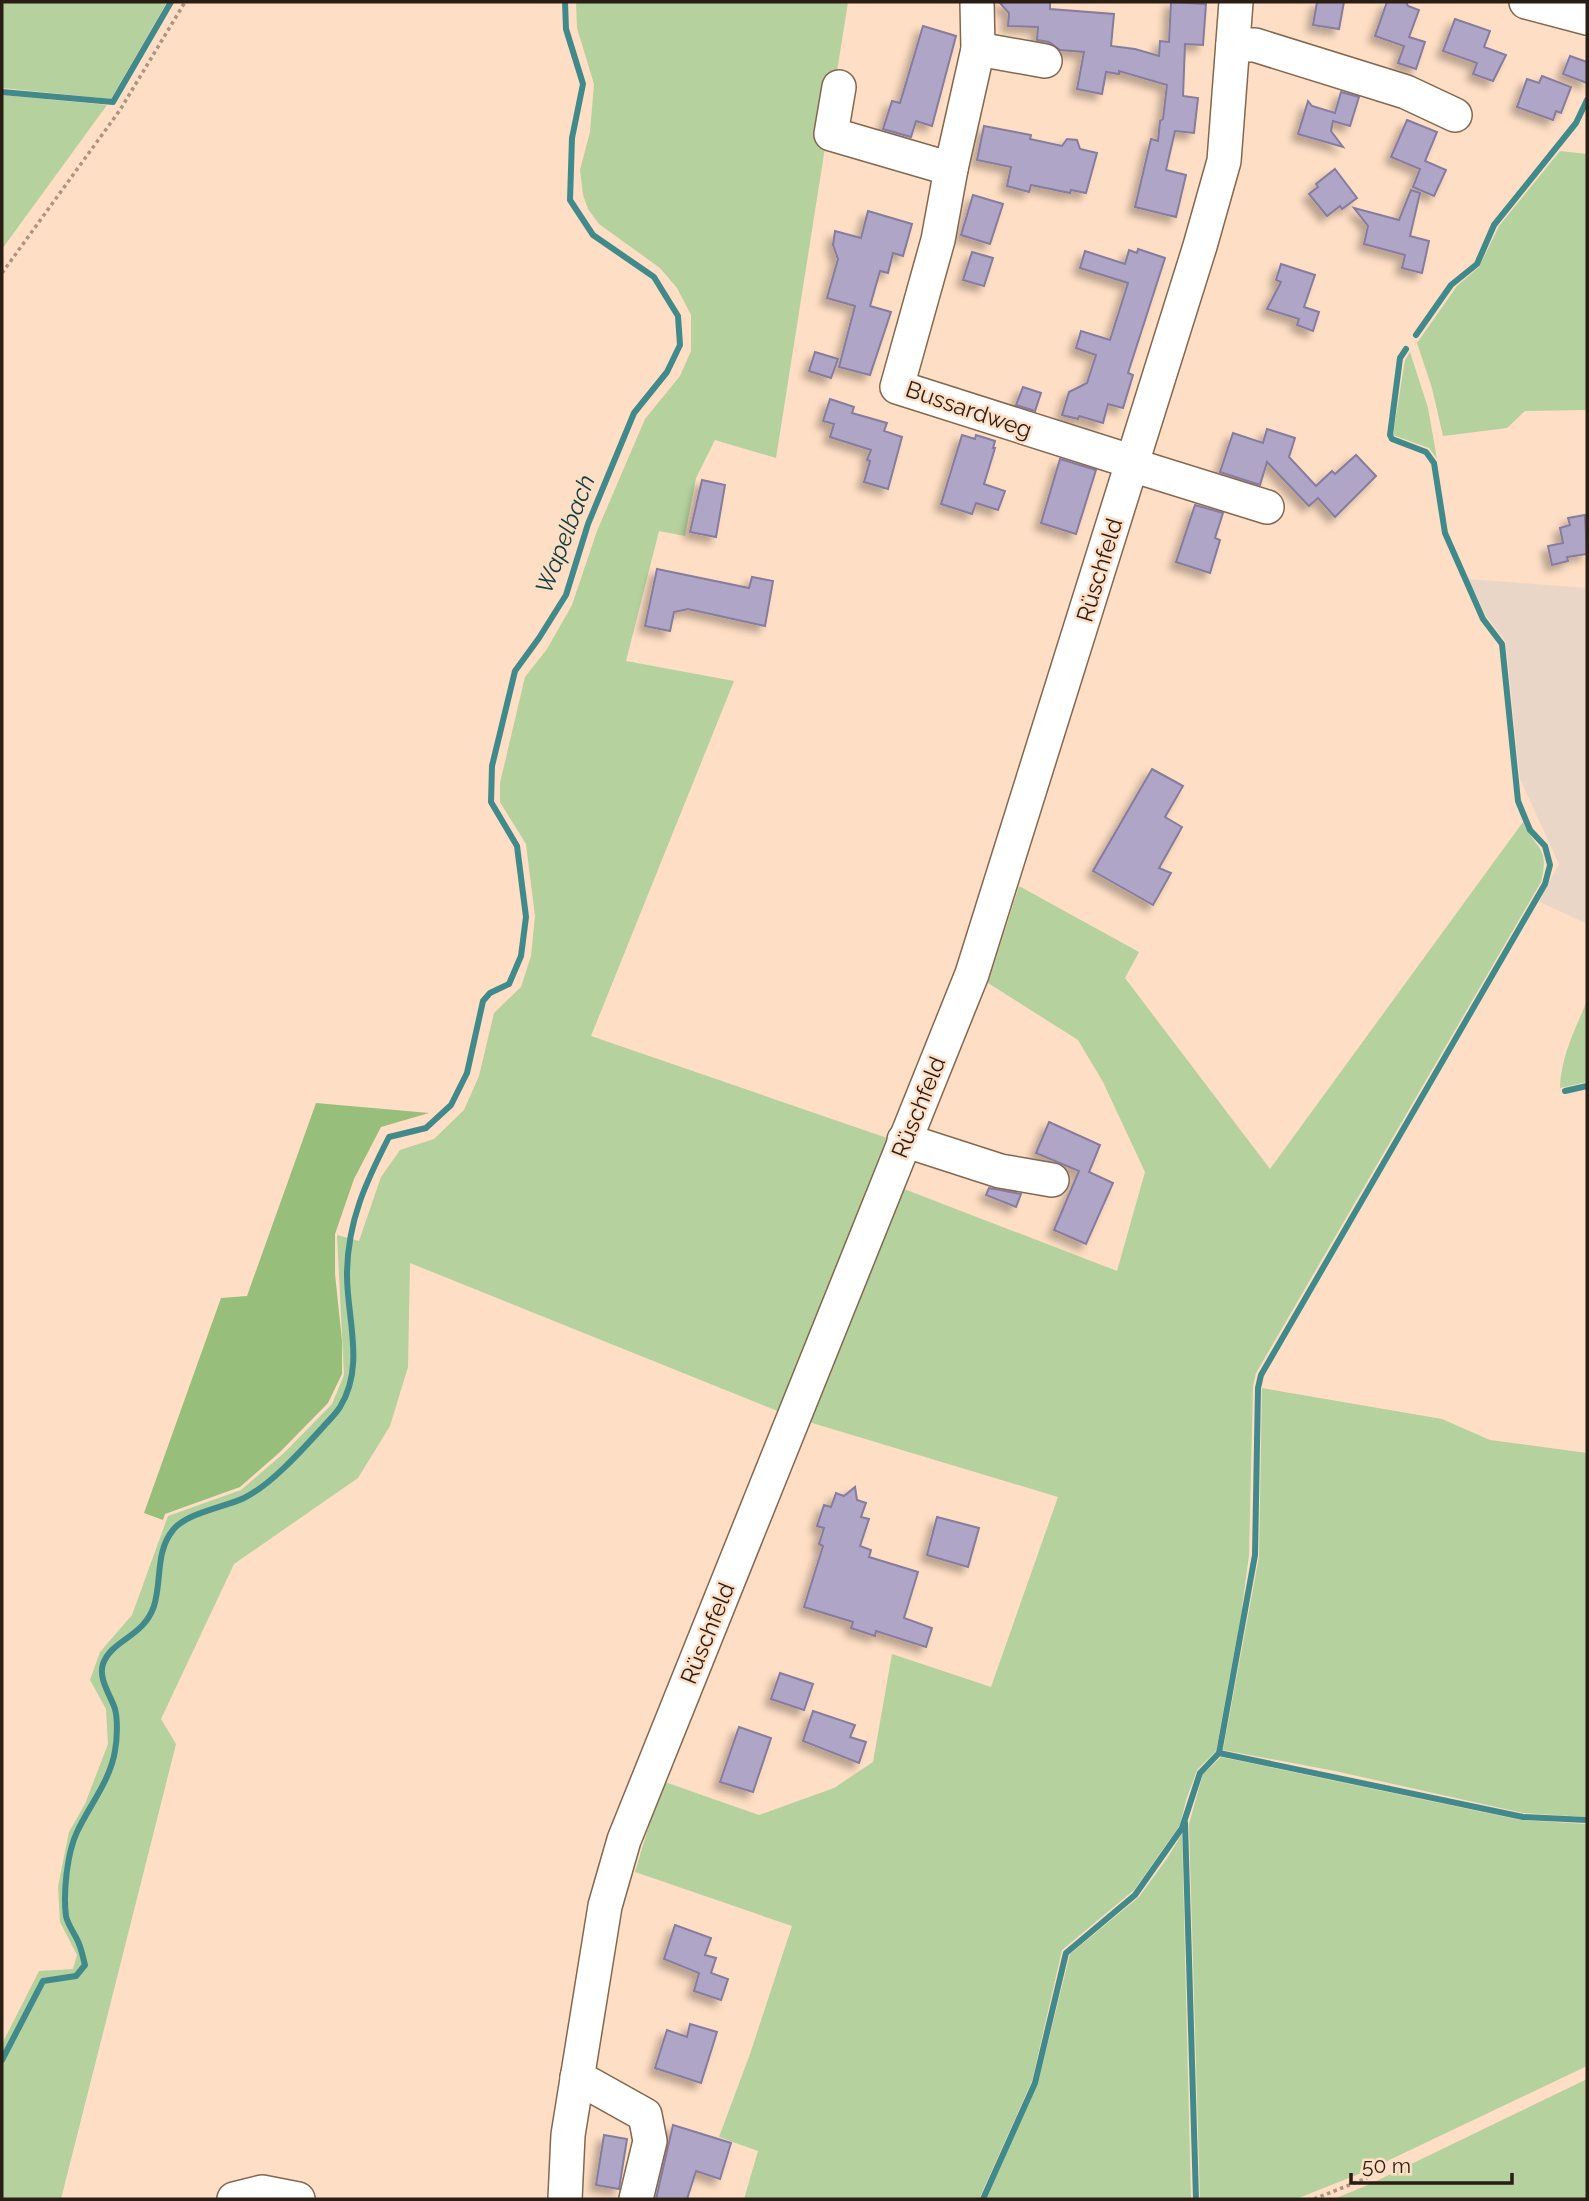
<svg xmlns="http://www.w3.org/2000/svg" width="1589" height="2201" font-family="Raleway,sans-serif">
<style>
.industrial{fill:#ead6c7}
.green{fill:#b4d19e}
.forest{fill:#98be7b}
.lines{fill:none;stroke-linecap:round;stroke-linejoin:round}
.stream{stroke:#418a8b;stroke-width:6}
.building{fill:#afa5c7;stroke:#867c9d;stroke-width:2;filter:url(#shadow)}
.minor-casing{stroke:#83674f;stroke-width:36}
.path{stroke:#ad9581;stroke-width:3.5;stroke-dasharray:3.5 3.5;stroke-linecap:butt}
.minor{stroke:#fff;stroke-width:33}
.labels{text-anchor:middle;dominant-baseline:central;stroke-width:5;stroke-linejoin:round;paint-order:stroke}
.street-label{font-size:23px;fill:#291d14;stroke:#fedec4}
.water-label{font-size:24px;font-style:italic;fill:#0d4042;stroke:#fedec4}
</style>
<defs>
<filter id="shadow"><feDropShadow dx="-6" dy="6" stdDeviation="3.5" flood-color="#0004"/></filter>
</defs>
<rect width="100%" height="100%" fill="#fedec4"/>
<!-- industrial -->
<path class="industrial" d="M1468 579 1587 588V924L1538 901 1559 864 1520 779 1506 642 1487 617Z"/>
<!-- green -->
<g class="green">
<path d="M2 2H167L111 99 2 88Z"/>
<path d="M576 2H848L776 458 715 440 696 478 685 536 659 531 626 661 734 681 591 1036 890 1139 780 1412 410 1263 408 1367 390 1426 358 1478 234 1564 161 1719 176 1744 61 2199H2V2044L39 1971 73 1969 77 1955 60 1922 58 1887 69 1832 85 1804 108 1744 106 1709 90 1680 100 1652 132 1615 168 1516 241 1490 284 1453 332 1404 344 1375 337 1235 359 1241 381 1177 400 1150 434 1139 464 1110 479 1076 494 1013 521 987 531 956 535 916 526 844 500 802V783L525 677 547 649 572 605 597 531 645 419 680 376 691 351V315L677 288 660 268 599 224 588 209 583 195 580 170 590 132 594 84 577 28Z"/>
<path d="M2 95 107 105 2 249Z"/>
<path d="M1560 151 1587 154V410L1525 411 1507 428 1443 436 1432 388 1417 343 1457 286 1479 267 1499 226Z"/>
<path d="M1410 352 1428 408 1437 459 1429 448 1393 435 1405 360Z"/>
<path d="M1523 822C1536 851 1550 845 1541 882L1256 1373 1253 1386 1249 1555 1241 1615 1216 1751 1197 1770 1186 1800 1180 1825 1134 1890 1062 1950 1032 2081 979 2199H744L758 2151 719 2137 750 2054 792 1926 635 1872 662 1781 759 1815 834 1788 873 1762 892 1654 991 1687 1058 1497 809 1422 904 1189 1117 1271 1145 1172 1103 1082 1078 1040 988 983 1019 886 1139 952 1125 978 1270 1169Z"/>
<path d="M1587 1001V1082L1560 1088C1561 1056 1575 1030 1587 1001Z"/>
<path d="M1262 1388 1442 1419 1490 1440 1587 1453V1817L1523 1813 1335 1771 1223 1750 1259 1557Z"/>
<path d="M1221 1757 1520 1820 1587 1824V2066L1364 2172 1296 2199H1200L1189 1824 1203 1774Z"/>
<path d="M1182 1834 1191 2199H986L1038 2083 1070 1954 1139 1897 1168 1857Z"/>
<path d="M1587 2079V2199H1334L1370 2184Z"/>
</g>
<!-- forest -->
<path class="forest" d="M316 1103 429 1113 381 1127 354 1179 335 1234V1274L342 1341V1374L328 1403 280 1452 240 1487 165 1514 163 1520 144 1513 221 1298 247 1296Z"/>
<g class="lines">
<!-- stream -->
<g class="stream">
<path d="M2 92 113 102 171 2"/>
<path d="M1416 335 1451 285 1477 264 1494 225 1576 123 1587 100"/>
<path d="M1565 1091 1587 1086"/>
<path d="M1219 1753 1523 1817 1587 1820"/>
<path d="M1185 1823 1196 2199"/>
<path d="M2 2060 43 1981 76 1976 85 1965C83 1958 82 1951 79 1944 76 1935 68 1926 66 1916 63 1893 67 1853 77 1832 89 1806 110 1781 115 1751 117 1740 118 1720 115 1709 111 1696 98 1679 103 1664 111 1640 144 1637 154 1606 162 1581 155 1552 173 1530 186 1513 225 1507 244 1498 271 1485 303 1449 323 1427 328 1421 336 1414 340 1407 366 1365 346 1316 347 1272 348 1220 366 1182 389 1137L426 1128 451 1105 467 1073 483 1001 490 993 509 984 521 956 526 917 517 846 491 802 492 766 515 671 539 638 566 595 588 524 634 413 667 372 680 345 678 316 654 277 593 235 570 200 572 138 583 84 566 29 565 2"/>
<path d="M983 2199 1035 2083 1066 1953 1135 1895 1182 1828 1200 1773 1219 1753 1255 1555 1258 1388 1261 1375 1545 884 1550 865 1545 846 1530 830 1518 801 1502 644 1483 619 1445 533 1434 463 1426 452 1392 439 1390 435 1400 358 1406 349"/>
</g>
</g>
<!-- building -->
<g class="building">
<path d="M999 2H1050V9L1114 14 1111 46 1135 49 1159 56 1160 41 1169 42 1171 2 1206 4 1203 45 1185 44 1183 96 1198 98 1194 133 1175 131 1166 170 1186 175 1176 217 1135 207 1151 139 1158 141 1160 121 1163 119 1167 85 1119 71V74L1106 72 1102 94 1077 89 1084 52 1060 50 1049 42 1037 40 1038 27 1008 26 1009 13Z"/>
<path d="M1317 2H1344L1339 29 1313 25Z"/>
<path d="M1387 2H1406L1408 6 1419 10 1409 37 1425 42 1416 69 1398 63 1404 46 1375 36Z"/>
<path d="M1455 19 1490 31 1484 47 1506 55 1493 81 1473 74 1477 63 1443 51Z"/>
<path d="M923 26 956 36 932 126 916 121 911 137 883 129 892 101 900 103Z"/>
<path d="M1570 56 1587 62V83L1563 74Z"/>
<path d="M1542 76 1571 87 1561 113 1556 111 1553 120 1517 107 1527 79 1539 83Z"/>
<path d="M1341 92 1359 97 1350 126 1333 121 1331 131 1343 147 1298 134 1308 101 1312 106 1335 113Z"/>
<path d="M1407 120 1437 132 1425 161 1446 170 1434 196 1413 187 1420 169 1391 157Z"/>
<path d="M984 126 1031 135 1030 139 1062 146 1067 139 1077 140 1080 149 1097 153 1086 193 1071 190 1070 193 1031 185 1029 192 1007 186 1011 167 977 160Z"/>
<path d="M1335 169 1357 198 1342 209 1340 206 1327 216 1309 194 1318 187 1316 184Z"/>
<path d="M1411 190 1420 193 1410 236 1429 241 1422 273 1402 268 1405 255 1364 244 1368 226 1354 208 1399 220Z"/>
<path d="M973 195 1003 204 990 244 961 235Z"/>
<path d="M868 211 912 224 903 256 893 253 888 273 880 271 870 306 891 312 870 375 839 367 855 306 827 298 838 259 833 245 835 231 861 238Z"/>
<path d="M1138 249 1165 258 1128 373 1133 375 1123 408 1108 404 1103 423 1079 416 1078 419 1062 415 1069 392 1087 383 1096 355 1076 348 1081 331 1110 340 1128 283 1080 268 1085 251 1125 264 1129 250 1137 253Z"/>
<path d="M972 252 993 258 984 286 963 280Z"/>
<path d="M1281 264 1315 275 1304 307 1319 312 1313 331 1297 325 1299 319 1267 309 1281 282 1276 280Z"/>
<path d="M815 352 838 359 831 378 809 371Z"/>
<path d="M1023 387 1041 393 1035 411 1016 405Z"/>
<path d="M830 399 854 407 852 413 887 423 884 431 902 437 888 489 864 482 870 461 867 460 871 450 830 437 834 424 823 421Z"/>
<path d="M1267 429 1295 438 1289 457 1316 486 1332 471 1335 474 1356 455 1376 476 1335 517 1318 498 1309 506 1267 462 1260 485 1220 472 1233 433 1263 443Z"/>
<path d="M962 435 975 439 976 435 995 441 993 448H995L984 484 1005 491 998 510 976 503 972 514 941 504Z"/>
<path d="M1060 459 1096 470 1076 534 1041 523Z"/>
<path d="M702 480 725 485 716 537 690 532Z"/>
<path d="M1195 505 1223 513 1215 538 1220 540 1210 573 1176 562Z"/>
<path d="M1585 515 1587 554 1567 557 1568 561 1552 565 1548 546 1563 543 1560 528 1570 525 1568 518Z"/>
<path d="M657 569 749 588 752 577 773 581 765 626 688 609 674 612 670 631 645 626Z"/>
<path d="M1152 769 1183 786 1165 817 1182 827 1159 868 1171 873 1153 905 1093 871Z"/>
<path d="M1049 1122 1100 1145 1089 1172 1113 1183 1086 1244 1054 1230 1079 1171 1036 1153Z"/>
<path d="M989 1188 1021 1194 1016 1207 986 1195Z"/>
<path d="M855 1487 857 1500 866 1503 861 1517 869 1519 860 1546 871 1550 869 1557 918 1572 904 1618 932 1628 926 1647 876 1631 875 1636 851 1628 853 1622 804 1607 823 1546 819 1544 824 1528 817 1526 824 1505 831 1507 836 1493 844 1496Z"/>
<path d="M937 1517 979 1528 968 1567 927 1555Z"/>
<path d="M780 1673 813 1684 804 1710 771 1699Z"/>
<path d="M813 1711 855 1725 850 1737 866 1742 859 1763 803 1741Z"/>
<path d="M739 1727 771 1738 753 1792 720 1782Z"/>
<path d="M675 1925 711 1938 705 1955 716 1958 711 1973 728 1979 721 2000 694 1991 699 1973 664 1959Z"/>
<path d="M690 2024 717 2032 701 2083 655 2068 667 2030 687 2037Z"/>
<path d="M673 2125 731 2143 720 2179 696 2171 687 2199H656Z"/>
<path d="M604 2135 627 2139 619 2189 596 2185Z"/>
</g>
<g class="lines">
<!-- minor casing -->
<g class="minor-casing">
<g id="minor">
<path d="M977 2 978 49 951 169 938 240 897 387 1133 462"/>
<path d="M1526 2 1587 18"/>
<path d="M1233 45H1255L1406 92 1455 115"/>
<path d="M978 49 1045 61"/>
<path d="M839 87 831 134 951 169"/>
<path d="M1132 465 1267 507"/>
<path d="M904 1140 1000 1171 1052 1180"/>
<path d="M577 2077 645 2115 650 2141 636 2199"/>
<path d="M234 2199 262 2192 298 2199"/>
<path d="M565 2199 568 2135 605 1906 624 1840 972 974 1200 246 1224 161 1236 2"/>
</g>
</g>
<!-- path -->
<g class="path">
<path d="M2 273 120 110 185 2"/>
<path d="M1314 2199 1367 2178"/>
</g>
<!-- minor -->
<use href="#minor" class="minor"/>
</g>
<g class="labels">
<!-- street labels -->
<g class="street-label">
<text transform="translate(969 409) rotate(19)">Bussardweg</text>
<text transform="translate(1099 570) rotate(-73)">Rüschfeld</text>
<text transform="translate(918 1107) rotate(-68)">Rüschfeld</text>
<text transform="translate(707 1633) rotate(-68)">Rüschfeld</text>
</g>
<!-- water labels -->
<g class="water-label">
<text transform="translate(565 534) rotate(-69)">Wapelbach</text>
</g>
</g>
<!-- border -->
<rect width="1589" height="2201" fill="none" stroke="#291d14" stroke-width="7"/>
<!-- scale -->
<path d="M1351 2173v10h161v-10" fill="none" stroke="#291d14" stroke-width="3.5"/>
<text x="1362" y="2173" font-size="21" fill="#291d14" stroke="#fedec4" stroke-width="5" paint-order="stroke">50 m</text>
</svg>
